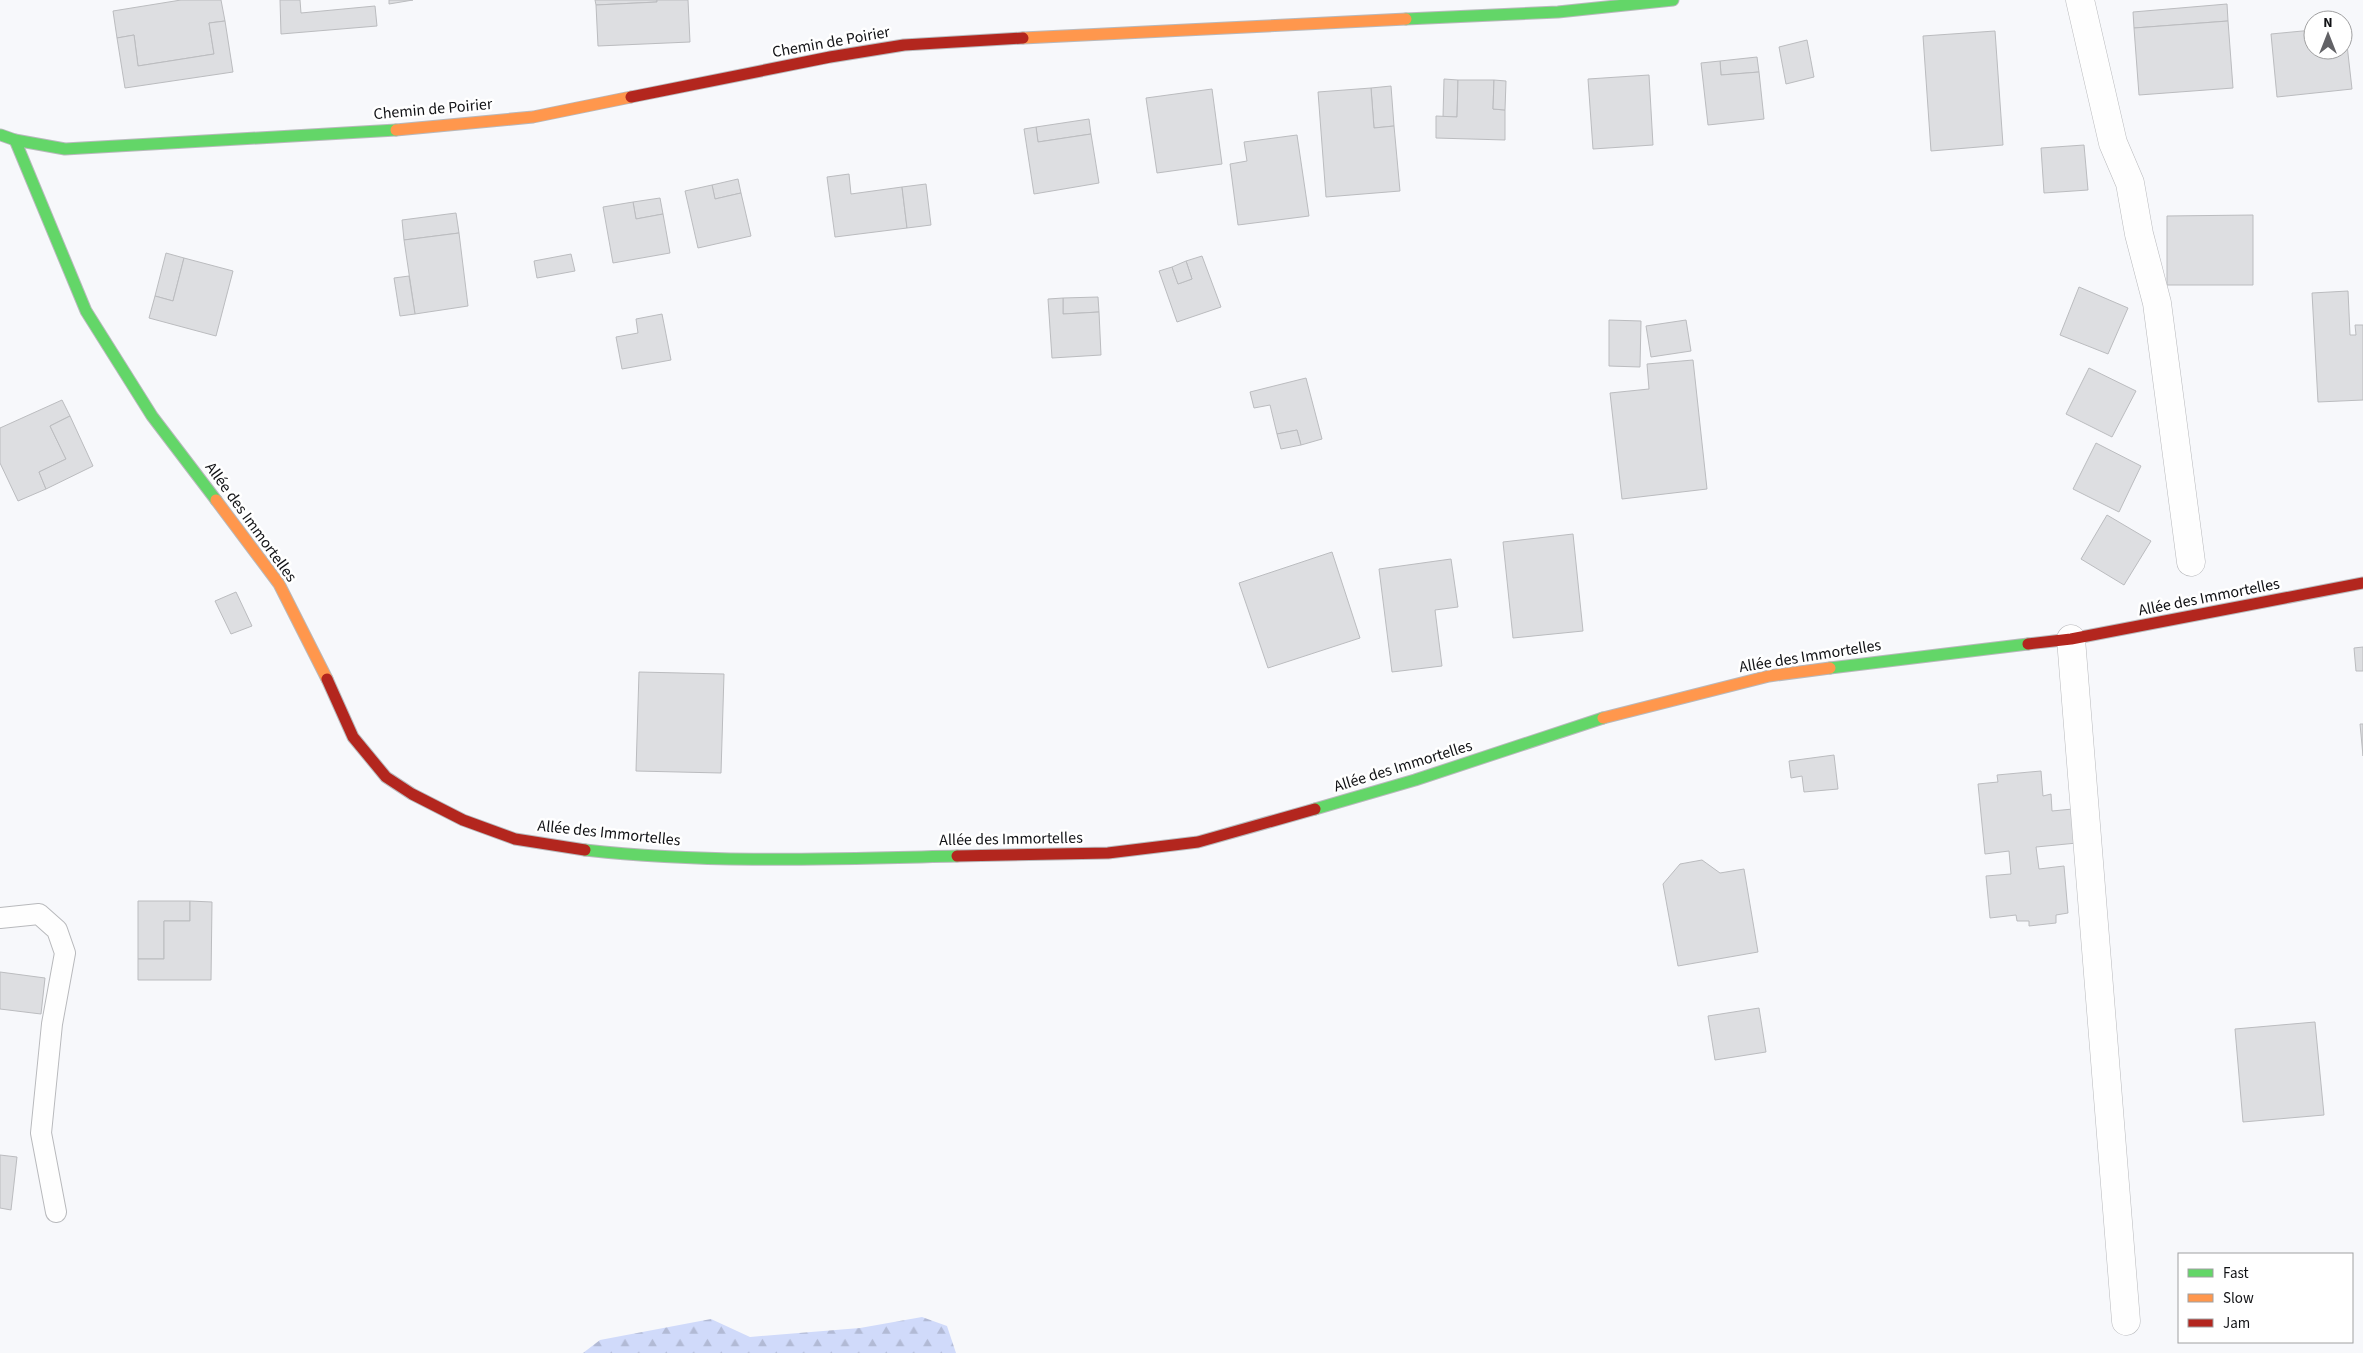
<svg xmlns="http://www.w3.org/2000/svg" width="2363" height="1353" font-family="'Source Sans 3',sans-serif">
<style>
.forest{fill:url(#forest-firs)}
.building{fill:#dddee1;stroke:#bbbcbf}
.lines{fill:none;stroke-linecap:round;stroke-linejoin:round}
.lane-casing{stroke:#b8b9bc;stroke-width:22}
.street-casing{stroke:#b8b9bc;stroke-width:29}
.fast-casing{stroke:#b8b9bc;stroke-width:13}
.slow-casing{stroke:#b8b9bc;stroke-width:13}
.jam-casing{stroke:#b8b9bc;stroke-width:13}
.lane{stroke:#fefefe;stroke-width:20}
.street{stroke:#fefefe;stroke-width:28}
.fast{stroke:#63d668;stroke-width:11}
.slow{stroke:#ff974d;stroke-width:11}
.jam{stroke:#b3261e;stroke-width:11}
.labels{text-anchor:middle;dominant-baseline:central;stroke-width:5;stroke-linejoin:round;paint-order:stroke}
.street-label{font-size:16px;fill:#111215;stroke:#fff}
</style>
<defs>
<pattern id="forest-firs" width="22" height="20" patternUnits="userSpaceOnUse" patternTransform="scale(1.25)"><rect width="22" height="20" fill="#d0dafa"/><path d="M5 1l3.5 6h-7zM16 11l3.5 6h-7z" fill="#b2bad5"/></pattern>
</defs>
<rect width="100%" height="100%" fill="#f7f8fb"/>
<!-- forest -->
<path class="forest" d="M922 1317 947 1326 956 1353H583L600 1340 711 1319 750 1337 860 1328Z"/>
<!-- building -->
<g class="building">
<path d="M181 0H221L225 21 209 23 214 54 138 66 134 35 117 38 113 11Z"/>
<path d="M280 0H300L301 13 375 6 377 26 281 34Z"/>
<path d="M389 0H413L389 4Z"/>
<path d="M595 0H657V2L596 5Z"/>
<path d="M657 0H688L690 42 598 46 596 5 657 2Z"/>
<path d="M2227 4 2228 21 2134 28 2133 12Z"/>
<path d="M225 21 233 72 125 88 117 38 134 35 138 66 214 54 209 23Z"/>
<path d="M2228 21 2233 88 2139 95 2134 28Z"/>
<path d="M2343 27H2345L2352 89 2277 97 2271 34 2313 30V50H2343Z"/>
<path d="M1995 31 2003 145 1931 151 1923 36Z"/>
<path d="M1807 40 1814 77 1786 84 1779 47Z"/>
<path d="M1757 57 1759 72 1721 75 1720 61Z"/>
<path d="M1720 61 1721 75 1759 72 1764 119 1708 125 1701 63Z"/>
<path d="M1649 75 1653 145 1593 149 1588 79Z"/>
<path d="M1444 79 1458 80 1457 117H1443Z"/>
<path d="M1458 80H1494L1493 109 1505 110V140L1436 138V116L1457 117Z"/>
<path d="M1494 80 1506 81 1505 110 1493 109Z"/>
<path d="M1391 86 1394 126 1374 128 1371 88Z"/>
<path d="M1371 88 1374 128 1394 126 1400 191 1326 197 1318 92Z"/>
<path d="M1212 89 1222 164 1157 173 1146 98Z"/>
<path d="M1089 119 1091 134 1038 142 1036 127Z"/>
<path d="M1036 127 1038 142 1091 134 1099 183 1034 194 1024 129Z"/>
<path d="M1297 135 1309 216 1238 225 1230 164 1247 161 1244 142Z"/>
<path d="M2084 145 2088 190 2044 193 2041 148Z"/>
<path d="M849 174 851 194 902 187 907 228 835 237 827 177Z"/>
<path d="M738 179 741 193 715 199 712 185Z"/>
<path d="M926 184 931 225 907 228 902 187Z"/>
<path d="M712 185 715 199 741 193 751 236 698 248 685 191Z"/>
<path d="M660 198 663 214 636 219 633 202Z"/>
<path d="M633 202 636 219 663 214 670 253 613 263 603 207Z"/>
<path d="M456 213 459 233 404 240 402 220Z"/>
<path d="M2253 215V285H2167V216Z"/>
<path d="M459 233 468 306 415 314 404 240Z"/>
<path d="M166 253 184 258 173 301 155 296Z"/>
<path d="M571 254 575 271 537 278 534 261Z"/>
<path d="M1202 256 1221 307 1177 322 1159 271 1172 267 1178 284 1192 279 1186 261Z"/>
<path d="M184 258 233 271 216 336 149 318 155 296 173 301Z"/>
<path d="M1186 261 1192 279 1178 284 1172 267Z"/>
<path d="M409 276 415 314 400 316 394 278Z"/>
<path d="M2079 287 2128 308 2108 354 2060 335Z"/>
<path d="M2348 291 2350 335H2356L2355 325H2363V400L2318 402 2312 293Z"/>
<path d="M1098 297 1099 312 1063 314V298Z"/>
<path d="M1063 298V314L1099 312 1101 355 1052 358 1048 299Z"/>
<path d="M662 314 671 360 622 369 616 337 638 333 636 319Z"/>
<path d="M1609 320 1641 321 1640 367 1609 366Z"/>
<path d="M1686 320 1691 351 1651 357 1646 326Z"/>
<path d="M1693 360 1707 489 1622 499 1610 393 1649 389 1647 364Z"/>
<path d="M2089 368 2136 391 2112 437 2066 414Z"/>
<path d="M1306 378 1322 439 1301 445 1297 430 1277 434 1270 405 1254 408 1250 392Z"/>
<path d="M62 400 70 416 50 426 66 459 39 472 46 489 18 501 0 463V428Z"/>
<path d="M70 416 93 466 46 489 39 472 66 459 50 426Z"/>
<path d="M1297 430 1301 445 1281 449 1277 434Z"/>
<path d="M2096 443 2141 466 2119 512 2073 489Z"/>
<path d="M2107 515 2151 541 2124 585 2081 559Z"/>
<path d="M1573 534 1583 631 1513 638 1503 542Z"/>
<path d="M1332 552 1360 638 1268 668 1239 583Z"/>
<path d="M1451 559 1458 607 1435 610 1442 666 1392 672 1379 569Z"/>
<path d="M236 592 252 626 231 634 215 601Z"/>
<path d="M2363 647V671H2356L2354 648Z"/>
<path d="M639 672 724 674 721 773 636 771Z"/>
<path d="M2360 724H2363V756Z"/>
<path d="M1834 755 1838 789 1804 792 1802 776 1791 778 1789 761Z"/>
<path d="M2041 771 2043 796 2051 794 2052 811 2073 809 2077 843 2036 847 2039 869 2064 866 2068 913 2056 915V923L2029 926V921H2017L2016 915 1990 918 1986 876 2011 874 2009 851 1985 854 1978 784 1998 782 1997 775Z"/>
<path d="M1702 860 1720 873 1744 869 1758 952 1678 966 1663 884 1680 864Z"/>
<path d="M138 901H190V921H164V959H138Z"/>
<path d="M190 901 212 902 211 980H138V959H164V921H190Z"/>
<path d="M0 972 45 978 41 1014 0 1009Z"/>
<path d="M1759 1008 1766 1052 1715 1060 1708 1016Z"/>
<path d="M2315 1022 2324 1115 2243 1122 2235 1029Z"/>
<path d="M0 1155 17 1157 11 1210 0 1208Z"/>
</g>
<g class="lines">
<!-- lane casing -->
<g class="lane-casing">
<path id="lane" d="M0 918 39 914 57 930 65 953 52 1024 41 1133 56 1212"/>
</g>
<!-- street casing -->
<g class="street-casing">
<g id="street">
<path d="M2080 0 2113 143 2130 183 2139 234 2157 303 2191 562"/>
<path d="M2071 639 2126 1321"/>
</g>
</g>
<!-- fast casing -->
<g class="fast-casing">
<g id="fast">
<path d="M1406 19 1558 12 1673 0"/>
<path d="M1 135 15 140 65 149 396 130"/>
<path d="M15 140 86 311 152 416 216 500"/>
<path d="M1830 668 2028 644"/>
<path d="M1315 809 1415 780 1603 718"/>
<path d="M585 850C709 864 833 859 957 856"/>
</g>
</g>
<!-- slow casing -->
<g class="slow-casing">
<g id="slow">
<path d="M1023 38 1406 19"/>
<path d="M396 130 533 117 631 97"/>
<path d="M216 500 279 584 327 679"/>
<path d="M1603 718 1769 676 1830 668"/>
</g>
</g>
<!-- jam casing -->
<g class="jam-casing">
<g id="jam">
<path d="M631 97 830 57 904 45 1023 38"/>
<path d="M2028 644 2071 639 2363 583"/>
<path d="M327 679 353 737 386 777 412 794 463 820 515 839 585 850"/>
<path d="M957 856 1108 853 1198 842 1315 809"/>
</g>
</g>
<!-- lane -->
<use href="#lane" class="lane"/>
<!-- street -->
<use href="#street" class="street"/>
<!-- fast -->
<use href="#fast" class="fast"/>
<!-- slow -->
<use href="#slow" class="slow"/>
<!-- jam -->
<use href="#jam" class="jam"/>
</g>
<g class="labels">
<!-- street labels -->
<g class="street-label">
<text transform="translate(831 42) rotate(-10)">Chemin de Poirier</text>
<text transform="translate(433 109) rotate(-5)">Chemin de Poirier</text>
<text transform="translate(251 522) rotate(54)">Allée des Immortelles</text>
<text transform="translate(2209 597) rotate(-11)">Allée des Immortelles</text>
<text transform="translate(1810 656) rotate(-9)">Allée des Immortelles</text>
<text transform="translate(1403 766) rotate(-17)">Allée des Immortelles</text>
<text transform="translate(609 833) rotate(6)">Allée des Immortelles</text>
<text transform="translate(1011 839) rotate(-1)">Allée des Immortelles</text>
</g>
</g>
<!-- legend -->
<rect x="2178" y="1253" width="175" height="90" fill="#ffffff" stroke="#a0a0a1"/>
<rect x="2188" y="1269" width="25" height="8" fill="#63d668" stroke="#a0a0a1"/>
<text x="2223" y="1278" font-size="15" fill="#111215">Fast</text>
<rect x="2188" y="1294" width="25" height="8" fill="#ff974d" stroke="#a0a0a1"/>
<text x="2223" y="1303" font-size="15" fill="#111215">Slow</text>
<rect x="2188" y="1319" width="25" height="8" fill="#b3261e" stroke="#a0a0a1"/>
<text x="2223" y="1328" font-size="15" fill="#111215">Jam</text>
<!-- north arrow -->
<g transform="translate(2328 35)"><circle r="24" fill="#ffffff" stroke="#a0a0a1"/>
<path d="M0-4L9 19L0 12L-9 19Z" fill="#626266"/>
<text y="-8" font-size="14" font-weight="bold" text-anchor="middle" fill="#111215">N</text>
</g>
</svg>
